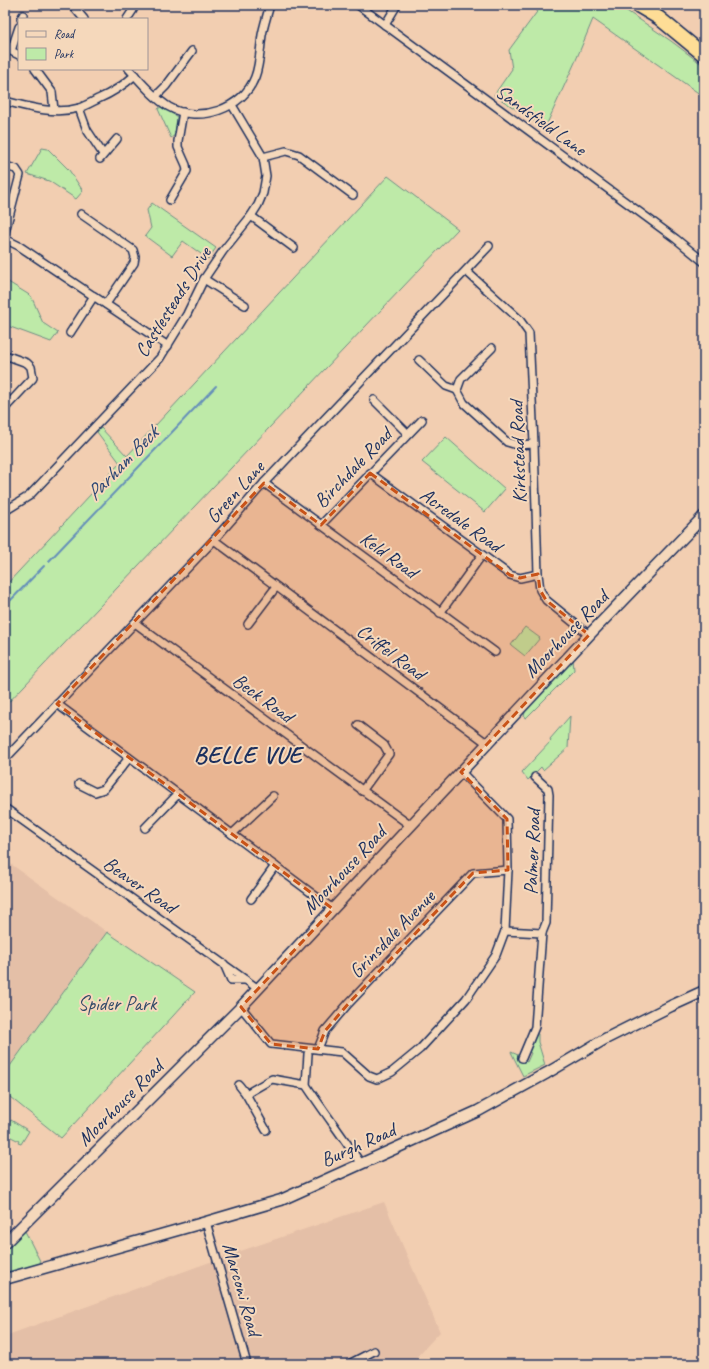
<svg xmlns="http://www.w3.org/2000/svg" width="709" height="1369" font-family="Caveat,sans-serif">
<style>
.built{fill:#e4bfa7}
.green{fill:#beeaa8;stroke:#6c8c83}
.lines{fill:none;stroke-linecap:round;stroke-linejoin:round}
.stream{stroke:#658fb9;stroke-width:2}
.street-casing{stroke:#1b2f5e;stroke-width:10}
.secondary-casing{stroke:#1b2f5e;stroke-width:13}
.highway-casing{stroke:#1b2f5e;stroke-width:16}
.street{stroke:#f5d8bb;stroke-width:7}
.secondary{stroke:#f5d8bb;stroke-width:10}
.highway{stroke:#fedd96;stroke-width:13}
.marked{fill:#c95318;fill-opacity:0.2;stroke:#c95318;stroke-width:3;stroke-dasharray:8 5;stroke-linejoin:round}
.labels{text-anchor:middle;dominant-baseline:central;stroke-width:4;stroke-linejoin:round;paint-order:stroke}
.street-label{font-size:20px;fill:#1b2f5e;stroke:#f5d8bb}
.park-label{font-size:20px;fill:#334b69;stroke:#f5d8bb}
.water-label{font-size:21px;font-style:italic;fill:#2d4775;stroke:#f5d8bb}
.district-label{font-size:24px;font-weight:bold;letter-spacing:1px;fill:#1b2f5e;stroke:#f5d8bb}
</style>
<rect width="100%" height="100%" fill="#f2ceb1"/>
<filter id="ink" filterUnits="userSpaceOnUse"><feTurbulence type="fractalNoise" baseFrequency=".025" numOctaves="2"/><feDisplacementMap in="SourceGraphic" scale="8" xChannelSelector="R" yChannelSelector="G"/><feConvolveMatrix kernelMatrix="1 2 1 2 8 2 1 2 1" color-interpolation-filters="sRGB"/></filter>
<g filter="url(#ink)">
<!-- built -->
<g class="built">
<path d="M5 860 107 932 5 1073Z"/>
<path d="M384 1202 440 1332 410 1364H5V1336L235 1253Z"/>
</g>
<!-- green -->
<g class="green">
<path d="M542 5H618L671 41 704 66V97L593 19 576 60 545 128 494 95 512 69 509 50Z"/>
<path d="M162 106 177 117 175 135 171 138 158 109Z"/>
<path d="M42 148 48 149 69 170 83 191 76 199 49 181 27 174Z"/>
<path d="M388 176 458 229 5 706V586L120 463 97 432 101 428 127 456Z"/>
<path d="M152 203 216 248 208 259 183 241 172 256 145 236 151 228 147 210Z"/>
<path d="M5 280 31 296 43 323 58 333 51 342 5 325V311L9 294 5 292Z"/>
<path d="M446 437 505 489 485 512 422 462Z"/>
<path d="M525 627 540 638 525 656 511 645Z"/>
<path d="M573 659 574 670 526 718 524 717 526 707Z"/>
<path d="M570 716 568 748 543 770 541 767 528 780 522 772 551 741 550 739Z"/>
<path d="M107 932 195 992 61 1138 5 1093V1073Z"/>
<path d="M535 1033 538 1034V1042L545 1065 523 1076 511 1052 518 1055 517 1058 527 1062 531 1053 528 1051Z"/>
<path d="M11 1120 29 1131 21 1144 18 1143 19 1141 5 1134V1129Z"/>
<path d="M25 1231 41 1263 5 1274V1251Z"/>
</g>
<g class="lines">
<!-- stream -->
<g class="stream">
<path d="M49 561 216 386"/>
<path d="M5 606 44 566"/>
</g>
<!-- street casing -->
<g class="street-casing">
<g id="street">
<path d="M72 5 84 19"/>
<path d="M358 5 676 239 704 262"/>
<path d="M21 19 23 15"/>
<path d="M127 19 133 10"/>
<path d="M385 25 397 5"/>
<path d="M19 27 11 51 19 55"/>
<path d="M35 69 52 92 54 110"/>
<path d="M129 69C141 82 154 98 169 107 199 124 243 109 255 77 260 64 260 49 262 35 264 25 267 15 270 5"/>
<path d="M156 96 166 86 192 51"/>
<path d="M5 101C28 107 54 115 79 108 85 106 92 102 98 99 112 93 124 85 135 75"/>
<path d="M79 108 87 130 103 154"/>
<path d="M263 157 286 151 299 155 353 195"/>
<path d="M100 159 117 139"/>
<path d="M5 166 16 169 20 175 5 232"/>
<path d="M170 200 187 171 186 165 178 147V141L183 112"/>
<path d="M81 214 133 250 135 257 134 263 106 304"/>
<path d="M251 216 294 248"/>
<path d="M5 239 19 246 168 346"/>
<path d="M466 271 519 319 529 333 534 444 538 574 540 590 546 600 589 635"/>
<path d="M204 279 245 305"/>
<path d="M70 333 94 296"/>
<path d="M492 348 461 379 457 390 464 403 507 442 517 445 534 444"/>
<path d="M5 355 27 363 31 367 33 378 5 408"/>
<path d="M419 360 446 386 457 390"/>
<path d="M374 400 408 434"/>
<path d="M370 473 510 575 520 578 538 574"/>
<path d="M264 483 495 652"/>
<path d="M5 511 29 496 160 358 187 314 204 279 223 251 251 216 258 205 263 193 266 176 263 157 232 105"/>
<path d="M321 525 422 420"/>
<path d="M214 540 488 744"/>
<path d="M440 613 482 555"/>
<path d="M135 623 411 826"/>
<path d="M248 624 276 587"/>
<path d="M57 704 333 909"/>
<path d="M358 725 384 745 389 754 362 791"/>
<path d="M5 759 214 540 264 483 489 246"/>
<path d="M79 784 95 792 104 789 129 758"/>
<path d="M5 808 257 988"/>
<path d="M145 828 178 794"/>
<path d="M232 834 273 796"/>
<path d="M251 899 275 866"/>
<path d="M505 931 542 933 546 923 549 795 548 789 535 777"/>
<path d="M224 964 231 980H245"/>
<path d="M241 1007 271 1044 342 1052 369 1076 377 1079 392 1072 420 1049 466 999 496 955 505 931 508 870 507 819 461 772"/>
<path d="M318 1049 325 1031 348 1004 473 873 508 870"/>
<path d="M522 1058 535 1027 542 933"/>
<path d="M239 1085 246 1094"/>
<path d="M306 1085 308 1054"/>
<path d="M266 1130 246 1094 272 1079 306 1085C324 1112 343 1137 361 1164"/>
<path d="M206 1222 247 1364"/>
<path d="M349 1364 374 1351"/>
</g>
</g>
<!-- secondary casing -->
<g class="secondary-casing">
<g id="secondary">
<path d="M5 1243 241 1007 589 635 704 516"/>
<path d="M5 1279 206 1222 281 1200 478 1111 547 1073 605 1039 671 1006 704 991"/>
</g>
</g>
<!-- highway casing -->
<g class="highway-casing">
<path id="highway" d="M637 5 659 18 704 55"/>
</g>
<!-- street -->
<use href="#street" class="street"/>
<!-- secondary -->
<use href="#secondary" class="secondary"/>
<!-- highway -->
<use href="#highway" class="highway"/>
</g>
</g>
<!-- marked area -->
<path class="marked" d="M370 473 510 575 520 578 538 574 540 590 546 600 589 635 461 772 507 819 508 870 473 873 348 1004 325 1031 318 1049 271 1044 241 1007 333 909 57 704 264 483 321 525Z"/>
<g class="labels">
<!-- street labels -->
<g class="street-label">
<text transform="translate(541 120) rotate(36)">Sandsfield Lane</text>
<text transform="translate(173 302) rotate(-58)">Castlesteads Drive</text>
<text transform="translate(518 452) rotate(-92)">Kirkstead Road</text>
<text transform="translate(353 468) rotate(-46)">Birchdale Road</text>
<text transform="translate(235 492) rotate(-48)">Green Lane</text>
<text transform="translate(461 520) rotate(36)">Acredale Road</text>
<text transform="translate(389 555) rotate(36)">Keld Road</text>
<text transform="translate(566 634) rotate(-46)">Moorhouse Road</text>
<text transform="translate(391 652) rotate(37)">Criffel Road</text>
<text transform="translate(263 698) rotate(36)">Beck Road</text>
<text transform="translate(532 852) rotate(-88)">Palmer Road</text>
<text transform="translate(344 870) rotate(-47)">Moorhouse Road</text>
<text transform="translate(140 885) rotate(35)">Beaver Road</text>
<text transform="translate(392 934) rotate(-46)">Grinsdale Avenue</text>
<text transform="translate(120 1103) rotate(-45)">Moorhouse Road</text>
<text transform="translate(358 1145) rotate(-24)">Burgh Road</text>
<text transform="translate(242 1289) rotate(74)">Marconi Road</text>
</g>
<!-- park labels -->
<g class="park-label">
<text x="117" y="1003">Spider Park</text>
</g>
<!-- water labels -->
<g class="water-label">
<text transform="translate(122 463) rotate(-46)">Parham Beck</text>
</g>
<!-- district labels -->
<g class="district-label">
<text x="248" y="755">BELLE VUE</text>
</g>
</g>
<!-- margin -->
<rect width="709" height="1369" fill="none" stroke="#f5d8bb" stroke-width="20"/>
<rect x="10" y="10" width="689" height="1349" fill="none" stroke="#1b2f5e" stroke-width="1.5" filter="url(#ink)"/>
<!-- legend -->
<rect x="18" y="18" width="130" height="52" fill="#f5d8bb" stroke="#9e9496"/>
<rect x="26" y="31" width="20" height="6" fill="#f5d8bb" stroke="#9e9496"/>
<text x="54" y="38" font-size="12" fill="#1b2f5e">Road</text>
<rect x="26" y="48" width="20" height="12" fill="#beeaa8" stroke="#9e9496"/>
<text x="54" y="58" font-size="12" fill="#1b2f5e">Park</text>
</svg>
